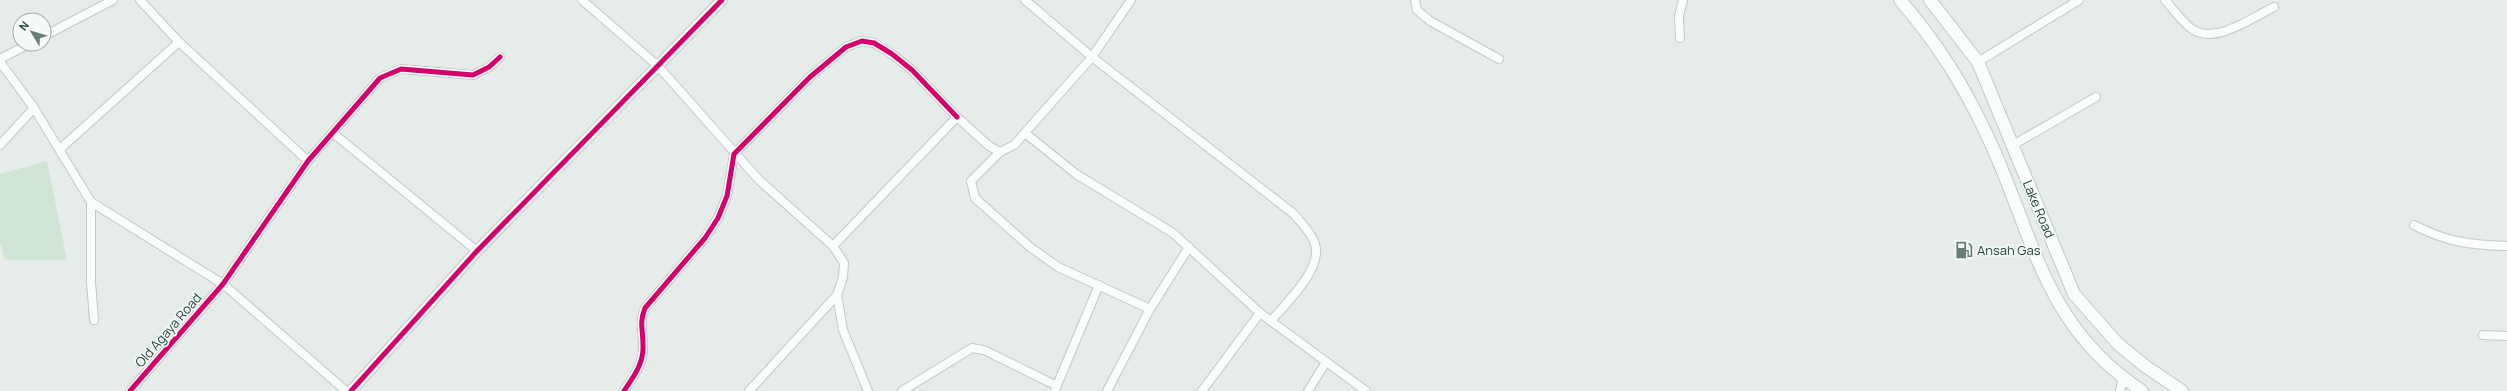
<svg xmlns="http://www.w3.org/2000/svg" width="2507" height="391" font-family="Manrope,sans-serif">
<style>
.green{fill:#cfe6d7}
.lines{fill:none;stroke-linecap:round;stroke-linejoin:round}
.minor-casing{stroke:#c3c9c7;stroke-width:10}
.tertiary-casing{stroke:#c3c9c7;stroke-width:12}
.secondary-casing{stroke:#c1cac7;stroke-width:14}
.minor{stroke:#fbfcfc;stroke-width:8}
.tertiary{stroke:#fbfcfc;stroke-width:10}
.secondary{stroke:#fbfcfc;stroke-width:12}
.cycleway-casing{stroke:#f5faf8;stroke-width:8}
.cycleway{stroke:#d6006c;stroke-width:5}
.labels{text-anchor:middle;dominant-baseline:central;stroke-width:3.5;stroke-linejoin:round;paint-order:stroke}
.street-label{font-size:13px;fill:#22423b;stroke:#f5faf8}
.poi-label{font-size:13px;fill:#22423b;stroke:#f5faf8;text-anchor:start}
</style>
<rect width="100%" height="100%" fill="#e6ece9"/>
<!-- green -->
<path class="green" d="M47 161 67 260H5L0 242V174Z"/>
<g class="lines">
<!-- minor casing -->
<g class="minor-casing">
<g id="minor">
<path d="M140 0 179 42 308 161"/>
<path d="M582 0 658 66 759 180 833 246 844 263 843 277 837 295 843 330 868 391"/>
<path d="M1025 0 1092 57 1294 214C1301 223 1312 233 1315 244 1323 269 1286 303 1271 321"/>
<path d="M1415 0 1417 10 1430 21 1499 59"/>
<path d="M2165 0C2173 9 2182 22 2192 29 2214 45 2252 18 2274 7"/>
<path d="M44 36 113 0"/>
<path d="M1680 38 1679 16 1683 0"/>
<path d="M0 59 29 44"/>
<path d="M0 62 34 108 91 202 223 284 346 391"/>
<path d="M1978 62 2079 0"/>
<path d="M333 133 477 251"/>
<path d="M1025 133 1076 174 1173 233 1260 313 1366 391"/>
<path d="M0 145 34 108"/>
<path d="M2013 145 2096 97"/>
<path d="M60 149 179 42"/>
<path d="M1000 152 971 181 975 198 1030 247 1058 267 1150 309"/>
<path d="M91 202V282L94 320"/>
<path d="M2414 225C2446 242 2471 245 2507 246"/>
<path d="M833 246 957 117 989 146 1000 152 1014 145 1092 57 1131 0"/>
<path d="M2483 335 2507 336"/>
<path d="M1055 390 1099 285"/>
<path d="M130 391 223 284 308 161 380 78 401 69 473 75 489 67 500 57"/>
<path d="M624 391C634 376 644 363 643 345 643 329 639 323 645 308L705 238 718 218 727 196 734 154 810 77 846 47 862 41 874 43 892 54 912 70 957 117"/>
<path d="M749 391 837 295"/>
<path d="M902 391 972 348 984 350 1057 386"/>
<path d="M1107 391 1150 309 1189 247"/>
<path d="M1202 391 1260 313"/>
<path d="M1308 391 1326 362"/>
<path d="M2120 391 2123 378"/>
</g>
</g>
<!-- tertiary casing -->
<g class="tertiary-casing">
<path id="tertiary" d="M351 391 477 251 722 0"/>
</g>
<!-- secondary casing -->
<g class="secondary-casing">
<g id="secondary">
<path d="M1900 0C1938 44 1963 84 1988 137 2034 236 2043 326 2142 391"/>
<path d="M1930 0 1978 62 2074 294 2118 344 2145 366 2182 391"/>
</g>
</g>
<!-- minor -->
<use href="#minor" class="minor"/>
<!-- tertiary -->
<use href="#tertiary" class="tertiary"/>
<!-- secondary -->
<use href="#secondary" class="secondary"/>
<!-- cycleway casing -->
<g class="cycleway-casing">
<g id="cycleway">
<path d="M130 391 223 284 308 161 380 78 401 69 473 75 489 67 500 57"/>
<path d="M351 391 477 251 722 0"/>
<path d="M624 391C634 376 644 363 643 345 643 329 639 323 645 308L705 238 718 218 727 196 734 154 810 77 846 47 862 41 874 43 892 54 912 70 957 117"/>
</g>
</g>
<!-- cycleway -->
<use href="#cycleway" class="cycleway"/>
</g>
<!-- icons -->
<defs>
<g id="fuel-bare" transform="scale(1.38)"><path d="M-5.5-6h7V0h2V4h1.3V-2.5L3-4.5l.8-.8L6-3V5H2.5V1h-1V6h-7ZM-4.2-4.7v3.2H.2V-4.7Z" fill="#677e78" stroke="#f5faf8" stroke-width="2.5" paint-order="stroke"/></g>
</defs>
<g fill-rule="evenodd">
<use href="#fuel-bare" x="1964" y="250"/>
</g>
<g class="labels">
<!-- street labels -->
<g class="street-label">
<text transform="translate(2039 209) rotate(67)">Lake Road</text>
<text transform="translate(168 330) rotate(-49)">Old Agaya Road</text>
</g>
<!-- poi labels -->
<g class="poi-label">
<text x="1977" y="250">Ansah Gas</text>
</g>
</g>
<!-- north arrow -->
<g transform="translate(32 32) rotate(308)"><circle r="19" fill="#f5faf8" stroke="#a1b0ac"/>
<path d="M0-3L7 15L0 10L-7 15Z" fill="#677e78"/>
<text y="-6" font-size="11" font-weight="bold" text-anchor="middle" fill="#22423b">N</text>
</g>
</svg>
